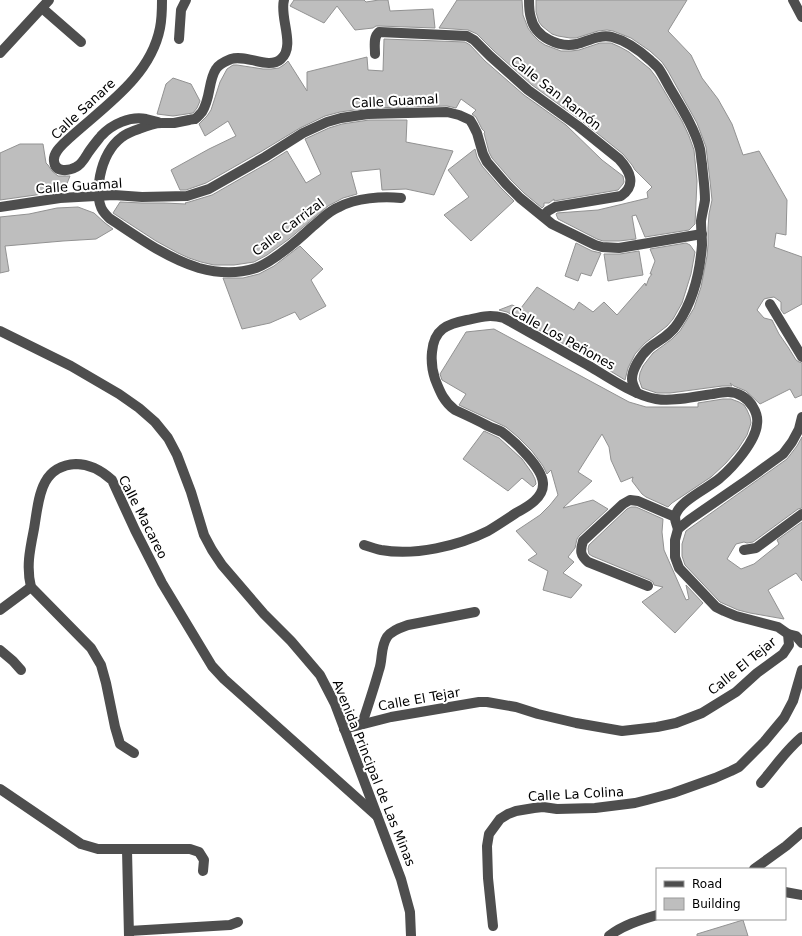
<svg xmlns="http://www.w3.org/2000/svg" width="802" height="936" font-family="'DejaVu Sans',sans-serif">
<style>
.building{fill:#bebebe;stroke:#929292}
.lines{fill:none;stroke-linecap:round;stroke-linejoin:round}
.minor{stroke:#4e4e4e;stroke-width:10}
.labels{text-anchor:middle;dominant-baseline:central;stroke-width:4;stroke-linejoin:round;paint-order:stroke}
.street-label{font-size:13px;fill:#000;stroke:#fff}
</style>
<rect width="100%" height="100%" fill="#fff"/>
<!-- building -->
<g class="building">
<path d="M294 0H364L366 2 379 0H388L390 11 433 9 435 28 379 26H376L373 28 355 30 337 6 324 23 290 6Z"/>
<path d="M457 0H522L523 15 528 28 533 35 539 41 545 45 561 51H571L579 50 600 43H611L620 47 629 52 650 69 656 77 682 121 689 136 694 150 697 181 695 224 689 230 645 237 636 215 632 216 636 239 619 241H603L597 239 558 219 556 214 557 213 598 210 648 198 647 192 652 187 635 170 632 165 623 154 582 121 532 85 494 51 477 34 468 30 439 28Z"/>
<path d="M536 0H687L668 31 691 55 702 78 718 99 732 124 743 155 759 151 787 200 786 235 776 233 774 247 802 257V304L784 314 781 310V302L774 297 768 298 764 299 757 310 764 318 772 320 779 334 788 347 796 360 799 362 802 363V395L795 398 790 389 760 404 746 391 734 386 730 383 732 386H722L670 393H657L642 388 639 379 640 373 643 366 653 353 672 339 680 331 694 308 701 287 707 256 708 245V228L709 214 712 200 710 181 706 147 697 123 668 71 662 62 650 51 631 38 613 31 607 30 598 31 576 38H570L558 36 552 34 542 26 539 22 536 12Z"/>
<path d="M384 39 465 42 470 45 485 61 524 95 566 125 602 160 623 176 624 182 623 184 618 190 554 201V199L549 203H544V206L542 208 524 193 511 180 492 158 489 152 484 133 485 132 482 129 476 117 472 114 476 110 461 99 456 108 447 106 368 108 340 112 325 116 300 128 262 151 206 183 186 190H180L171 170 209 149 236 136 228 121 205 136 199 124 207 116 211 110 220 82 227 69 233 65H237L263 69H271L279 68 285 64 288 61 307 91V72L367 57 368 70 383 71Z"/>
<path d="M173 78 191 84 200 101 197 108 193 113 173 116 157 114 166 84Z"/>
<path d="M369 120H407L406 142 453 151 434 195 406 189 382 190 380 169 351 172 357 194 343 198 328 206 289 239 267 255 254 262 234 265H214L201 262 189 258 178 253 156 241 113 213 120 202 142 203H164L186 204 185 203 189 202 212 195 268 163 287 151 306 183 321 174 305 139 329 128 342 124Z"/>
<path d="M20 144H43L46 163 48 165 52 171 58 176H70L64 191 0 200V153Z"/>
<path d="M475 149 477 157 482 166 501 188 514 201 471 241 444 215 469 197 448 170Z"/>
<path d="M78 207 94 213 105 223 113 229 96 239 63 241 5 246 9 271 0 273V217L29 214 57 208Z"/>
<path d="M576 243 592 251 601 253 591 276 581 273 578 281 565 276Z"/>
<path d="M686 243 690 245 695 252 691 274 682 303 673 319 667 326 645 343 635 354 628 368 625 380 594 361 507 312 499 310 512 305 521 308 537 287 574 310 579 302 593 312 604 302 617 315 645 283 646 286 649 278 652 274H650L655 261 650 249Z"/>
<path d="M300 246 323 269 311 280 326 306 300 320 295 312 270 323 242 329 223 278H243L259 274 274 266Z"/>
<path d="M639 251 643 275 624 278 608 281 604 254H620Z"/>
<path d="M494 329 629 402 646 407H698V403L723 399H731L739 402 744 405 747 410 750 417 751 423 747 435 738 449 726 463 711 477 672 503 668 507 646 497 642 494 632 481 633 477 621 482 611 460 609 447 602 434 578 472 592 481 563 508 593 500 608 509 579 536 577 539 575 548 568 557 574 562 563 573 582 585 571 598 543 590 548 571 528 560 537 554 516 531 540 515 550 505 558 495 551 470 547 474 543 466 532 451 518 437 506 427 459 405 466 394 442 380 440 374 466 332Z"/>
<path d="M484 431 499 438 522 459 532 473 535 479 536 484 533 487 522 478 508 491 463 459Z"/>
<path d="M802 437V508L798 509 753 542 747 543 744 542 736 544 727 559 741 569 754 564 779 544 777 540 802 522V581L796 573 768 590 784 619 750 613 738 610 720 602 685 565 682 556V544L686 531 787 459 797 446Z"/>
<path d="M631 507H636L663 519 662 532 664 550 686 600 689 599 686 585 703 603 675 633 642 602 663 587 654 585 653 582 650 580 592 556 589 554 588 549 589 545 627 509Z"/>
<path d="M743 920 748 936H697V934Z"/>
</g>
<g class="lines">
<!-- minor -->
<g class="minor">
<path d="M284 0C279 17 296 46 281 59 269 70 246 54 231 59 226 61 219 64 216 69 208 81 211 98 202 112 200 114 198 117 195 119 193 119 191 119 189 120 184 121 179 122 174 123 170 123 166 123 162 123 154 123 146 126 139 129 133 131 127 133 122 137 110 146 103 161 100 176 98 186 97 202 103 211 105 214 107 216 109 218 138 237 166 258 199 268 217 273 238 274 256 268 274 261 298 240 312 227 321 220 328 211 339 207 356 198 382 196 401 198"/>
<path d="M529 0C529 6 529 12 531 18 535 37 559 48 577 44 588 41 600 34 612 37 627 41 639 50 650 60 653 63 657 66 659 69 663 75 667 83 671 90 681 107 695 129 700 149 701 154 701 159 702 164 703 176 705 188 705 200 704 207 702 214 701 221 701 229 702 237 702 245 700 271 693 301 678 323 671 335 659 340 649 348 641 355 632 369 632 379 632 384 635 389 637 393"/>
<path d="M793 0 802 17"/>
<path d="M42 8 81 42"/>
<path d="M179 39 181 10 186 0"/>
<path d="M0 53 49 0"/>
<path d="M375 54C375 46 373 37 379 32L467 36 474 40 490 56 528 90 578 126 619 159C630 171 637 185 621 196L555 207 548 211 543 216"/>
<path d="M158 122C154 121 150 120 146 119 130 116 112 124 101 136 97 141 92 147 88 153 85 158 81 165 76 167 69 171 55 173 54 161 53 154 59 148 64 143 100 109 150 79 160 28 162 18 162 9 162 0"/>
<path d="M0 207 60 198 114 195 142 197 187 196 209 189 265 157 303 133 327 122 341 118 368 114 447 112 459 115 470 120 473 125 477 133 483 154 487 162 506 184 520 198 552 224 595 245 602 247 619 248 702 234"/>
<path d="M770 304 802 357"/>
<path d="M0 331 71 366 119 394 139 408 155 422 168 438 177 455 191 492 204 535 212 550 222 565 264 614 291 641 320 675 335 704 401 879 410 912 411 936"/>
<path d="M364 545C370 547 376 549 381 550 415 556 458 546 488 531 498 525 507 519 516 513 527 507 544 498 543 483 542 467 514 441 502 432 498 430 492 428 488 426 477 420 466 415 455 410 444 402 440 392 435 379 432 370 431 362 432 352 434 329 447 324 467 320 481 317 489 314 504 318 533 334 562 351 591 367 609 378 636 396 656 399 674 402 695 396 713 394 718 393 723 392 728 392 738 392 748 398 753 407 756 412 758 418 757 424 756 441 733 467 720 478 709 488 678 501 675 517 675 522 677 525 678 529"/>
<path d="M744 550 756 548 802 514"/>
<path d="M648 586 588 562C580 555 580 551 583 541L623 504 630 500 638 501 675 517"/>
<path d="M0 610 31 587"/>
<path d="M788 634 796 636 802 643"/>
<path d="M0 650 13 661 21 670"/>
<path d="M362 724C368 706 374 688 379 670 383 659 380 648 387 637 392 630 400 628 408 625L475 612"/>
<path d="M344 729 391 717 479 702H487L516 707 538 714 576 723 622 731 657 727 676 723 702 713 736 692 757 673 783 654 789 645 788 634 778 627 736 616 724 611 716 607 679 568 675 557V540L678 529 689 520 747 480 783 454 792 442 799 429 802 417"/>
<path d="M134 753 120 744 115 727 106 683 101 665 91 648 31 587C26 567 30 549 34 529 39 500 39 466 76 464 90 464 102 471 112 480L135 530 162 583 212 666 224 679 377 816"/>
<path d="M761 783C775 767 786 750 802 737"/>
<path d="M0 789 81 844 98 849H190L199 852 204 860 203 871"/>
<path d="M127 850 129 936"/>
<path d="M754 869 786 846 802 832"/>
<path d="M785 892 802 895"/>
<path d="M493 926 488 878 487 846 489 834 500 819 508 814 516 811 534 808 543 807 557 809 595 808 635 803 647 800 673 793 715 778 731 771 739 767 764 742 784 718 793 701 802 670"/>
<path d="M129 931 230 925 238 922"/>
<path d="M609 936C623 925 640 920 657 915"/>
</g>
</g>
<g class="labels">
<!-- street labels -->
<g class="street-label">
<text transform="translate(556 93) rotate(38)">Calle San Ramón</text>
<text transform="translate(395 101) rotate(-3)">Calle Guamal</text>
<text transform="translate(83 109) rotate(-43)">Calle Sanare</text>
<text transform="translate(79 186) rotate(-4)">Calle Guamal</text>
<text transform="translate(288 227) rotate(-37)">Calle Carrizal</text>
<text transform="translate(563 338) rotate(29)">Calle Los Peñones</text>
<text transform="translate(143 517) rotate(63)">Calle Macareo</text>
<text transform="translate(742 666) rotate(-39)">Calle El Tejar</text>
<text transform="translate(419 699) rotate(-10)">Calle El Tejar</text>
<text transform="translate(374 773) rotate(68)">Avenida Principal de Las Minas</text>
<text transform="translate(576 794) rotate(-3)">Calle La Colina</text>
</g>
</g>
<!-- legend -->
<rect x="656" y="868" width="130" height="52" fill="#ffffff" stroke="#999999"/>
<rect x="664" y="881" width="20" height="6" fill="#4e4e4e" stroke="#999999"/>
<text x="692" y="888" font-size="12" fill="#000000">Road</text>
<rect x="664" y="898" width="20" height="12" fill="#bebebe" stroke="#999999"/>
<text x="692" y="908" font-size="12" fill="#000000">Building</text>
</svg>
